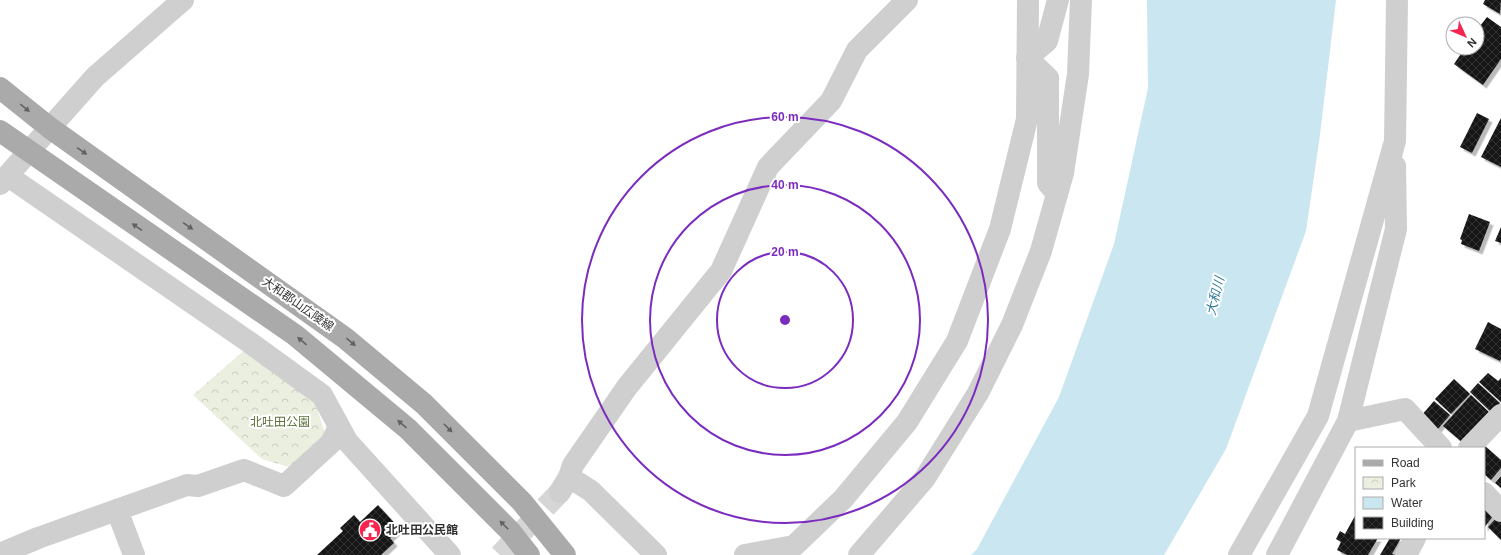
<svg xmlns="http://www.w3.org/2000/svg" width="1501" height="555" font-family="Arial,'Noto Sans JP',sans-serif">
<style>
.park{fill:url(#park-crowns)}
.water{fill:#cae6f0}
.building{fill:url(#building-cross-hatch);filter:url(#shadow)}
.lines{fill:none;stroke-linecap:round;stroke-linejoin:round}
.minor-tunnel{stroke:#d6d6d6;stroke-width:22;stroke-dasharray:22 11;stroke-linecap:butt}
.minor{stroke:#cfcfcf;stroke-width:22}
.major{stroke:#aaa;stroke-width:22}
.oneway{fill:#626262}
.ring{fill:none;stroke:#7b2cbf;stroke-width:2}
.labels{text-anchor:middle;dominant-baseline:central;stroke-width:4;stroke-linejoin:round;paint-order:stroke}
.street-label{font-size:12px;fill:#323232;stroke:#fff}
.park-label{font-size:12px;fill:#5b7339;stroke:#fff}
.poi-label{font-size:12px;font-weight:bold;fill:#323232;stroke:#fff;text-anchor:start}
.water-label{font-size:13px;font-style:italic;fill:#347c96;stroke:#fff}
.centre{fill:#7b2cbf;stroke:#fff;stroke-width:2}
.ring-label{font-size:12px;text-anchor:middle;font-weight:bold;fill:#7b2cbf;stroke:#fff;stroke-width:4;stroke-linejoin:round;paint-order:stroke}
</style>
<defs>
<pattern id="park-crowns" width="20" height="18" patternUnits="userSpaceOnUse"><rect width="20" height="18" fill="#eaefdf"/><path d="M2 6a3 3 0 1 1 6 0M12 15a3 3 0 1 1 6 0" fill="none" stroke="#c9cdc0"/></pattern>
<pattern id="building-cross-hatch" width="8" height="8" patternUnits="userSpaceOnUse"><rect width="8" height="8" fill="#191919"/><path d="M0 0l8 8M0 8l8-8" fill="none" stroke="#323232"/></pattern>
<filter id="shadow"><feDropShadow dx="3.5" dy="3.5" stdDeviation="0" flood-color="#0004"/></filter>
</defs>
<rect width="100%" height="100%" fill="#fff"/>
<!-- park -->
<path class="park" d="M247 348 313 397 326 436 292 468 262 459 193 395Z"/>
<!-- water -->
<path class="water" d="M1147 0H1336L1320 135 1306 231 1226 449 1164 555H971L977 549 1059 397 1114 244 1148 88Z"/>
<!-- building -->
<g class="building">
<path d="M1485 0H1501L1500 14 1483 4Z"/>
<path d="M1487 17 1501 27V59L1483 85 1454 64 1465 48H1477V30Z"/>
<path d="M1477 113 1489 119 1472 153 1460 147Z"/>
<path d="M1501 118V167L1481 157Z"/>
<path d="M1469 214 1490 222 1479 251 1461 244 1462 240 1460 239Z"/>
<path d="M1501 227V243L1495 241Z"/>
<path d="M1488 322 1501 329V359L1500 361 1475 349Z"/>
<path d="M1488 373 1498 381 1501 378V402L1479 382Z"/>
<path d="M1454 379 1470 394 1451 414 1435 399Z"/>
<path d="M1478 383 1500 403 1491 412 1470 392Z"/>
<path d="M1471 395 1490 413 1463 443 1443 426Z"/>
<path d="M1434 401 1450 415 1437 430 1421 416Z"/>
<path d="M1484 445 1501 460V468L1491 480 1484 474Z"/>
<path d="M1501 476V488L1495 483Z"/>
<path d="M1484 499 1496 512 1484 528Z"/>
<path d="M378 505 400 529 390 538 394 543 381 555H317L343 531 340 528 354 515 360 522Z"/>
<path d="M1356 514V538H1378L1368 555H1347L1337 550 1341 542 1336 539 1340 531 1345 534Z"/>
<path d="M1499 515 1501 517V540L1488 527Z"/>
<path d="M1390 538H1401L1392 554 1395 555H1380Z"/>
</g>
<g class="lines">
<!-- minor-tunnel -->
<path class="minor-tunnel" d="M500 555 560 492"/>
<!-- minor -->
<g class="minor">
<path d="M8 176 249 342 322 395 347 441 450 555"/>
<path d="M0 184 95 77 183 0"/>
<path d="M1057 194 1048 183V78L1027 58 1047 41 1058 0"/>
<path d="M1348 421 1405 409 1441 448"/>
<path d="M1469 448 1501 415"/>
<path d="M569 477 591 491 656 555"/>
<path d="M560 492 569 477 573 465 627 387 721 271 768 167 831 101 857 50 907 0"/>
<path d="M1484 493 1501 511"/>
<path d="M117 510 134 555"/>
<path d="M0 554 38 538 187 485 198 486 244 470 284 486 331 443 339 427"/>
<path d="M745 555 794 546 843 499 907 422 957 341 1000 229 1027 119 1028 0"/>
<path d="M859 555 925 478 978 393 1012 325 1041 251 1063 173 1078 74 1081 0"/>
<path d="M1239 555 1318 416 1395 141 1397 0"/>
<path d="M1277 555 1348 421 1396 229 1395 166"/>
<path d="M1406 555 1415 538"/>
</g>
<!-- major -->
<g class="major">
<path d="M0 88 50 128 345 338 424 404 522 502 565 555"/>
<path d="M0 131 295 335 408 429 510 531 529 555"/>
</g>
</g>
<!-- one-way arrows -->
<defs><path id="oneway-solid" d="M-6-.8H1V-3.2L6.5 0L1 3.2V.8H-6Z"/></defs>
<g class="oneway">
<use href="#oneway-solid" transform="translate(25 108) rotate(39)"/>
<use href="#oneway-solid" transform="translate(82 151) rotate(35)"/>
<use href="#oneway-solid" transform="translate(188 226) rotate(35)"/>
<use href="#oneway-solid" transform="translate(137 227) rotate(-146)"/>
<use href="#oneway-solid" transform="translate(302 341) rotate(-140)"/>
<use href="#oneway-solid" transform="translate(351 342) rotate(40)"/>
<use href="#oneway-solid" transform="translate(402 424) rotate(-140)"/>
<use href="#oneway-solid" transform="translate(448 428) rotate(45)"/>
<use href="#oneway-solid" transform="translate(504 525) rotate(-135)"/>
</g>
<!-- distance rings -->
<g class="ring">
<circle cx="785" cy="320" r="68"/>
<circle cx="785" cy="320" r="135"/>
<circle cx="785" cy="320" r="203"/>
</g>
<!-- icons -->
<defs>
<g id="civic-disc" transform="scale(1.15)"><circle r="9.5" fill="#f62650" stroke="#fff"/><path d="M-.6-6.5H3V-4.5H.6V-3L4-1V1h2V6H-6V1h2V-1L-.6-3ZM-1.2 2.5V6h2.4V2.5Z" fill="#fff"/></g>
</defs>
<g fill-rule="evenodd">
<use href="#civic-disc" x="370" y="530"/>
</g>
<g class="labels">
<!-- street labels -->
<g class="street-label">
<text transform="translate(298 304) rotate(35)">大和郡山広陵線</text>
</g>
<!-- park labels -->
<g class="park-label">
<text x="280" y="422">北吐田公園</text>
</g>
<!-- poi labels -->
<g class="poi-label">
<text x="386" y="530">北吐田公民館</text>
</g>
<!-- water labels -->
<g class="water-label">
<text transform="translate(1215 296) rotate(-76)">大和川</text>
</g>
</g>
<circle cx="785" cy="320" r="6" class="centre"/>
<g class="ring-label">
<text x="785" y="121">60 m</text>
<text x="785" y="189">40 m</text>
<text x="785" y="256">20 m</text>
</g>
<!-- legend -->
<rect x="1355" y="447" width="130" height="92" fill="#ffffff" stroke="#adadad"/>
<rect x="1363" y="460" width="20" height="6" fill="#aaaaaa" stroke="#adadad"/>
<text x="1391" y="467" font-size="12" fill="#323232">Road</text>
<rect x="1363" y="477" width="20" height="12" fill="url(#park-crowns)" stroke="#adadad"/>
<text x="1391" y="487" font-size="12" fill="#323232">Park</text>
<rect x="1363" y="497" width="20" height="12" fill="#cae6f0" stroke="#adadad"/>
<text x="1391" y="507" font-size="12" fill="#323232">Water</text>
<rect x="1363" y="517" width="20" height="12" fill="url(#building-cross-hatch)" stroke="#adadad"/>
<text x="1391" y="527" font-size="12" fill="#323232">Building</text>
<!-- north arrow -->
<g transform="translate(1465 36) rotate(134)"><circle r="19" fill="#ffffff" stroke="#adadad"/>
<path d="M0-3L7 15L0 10L-7 15Z" fill="#f62650"/>
<text y="-6" font-size="11" font-weight="bold" text-anchor="middle" fill="#323232">N</text>
</g>
</svg>
